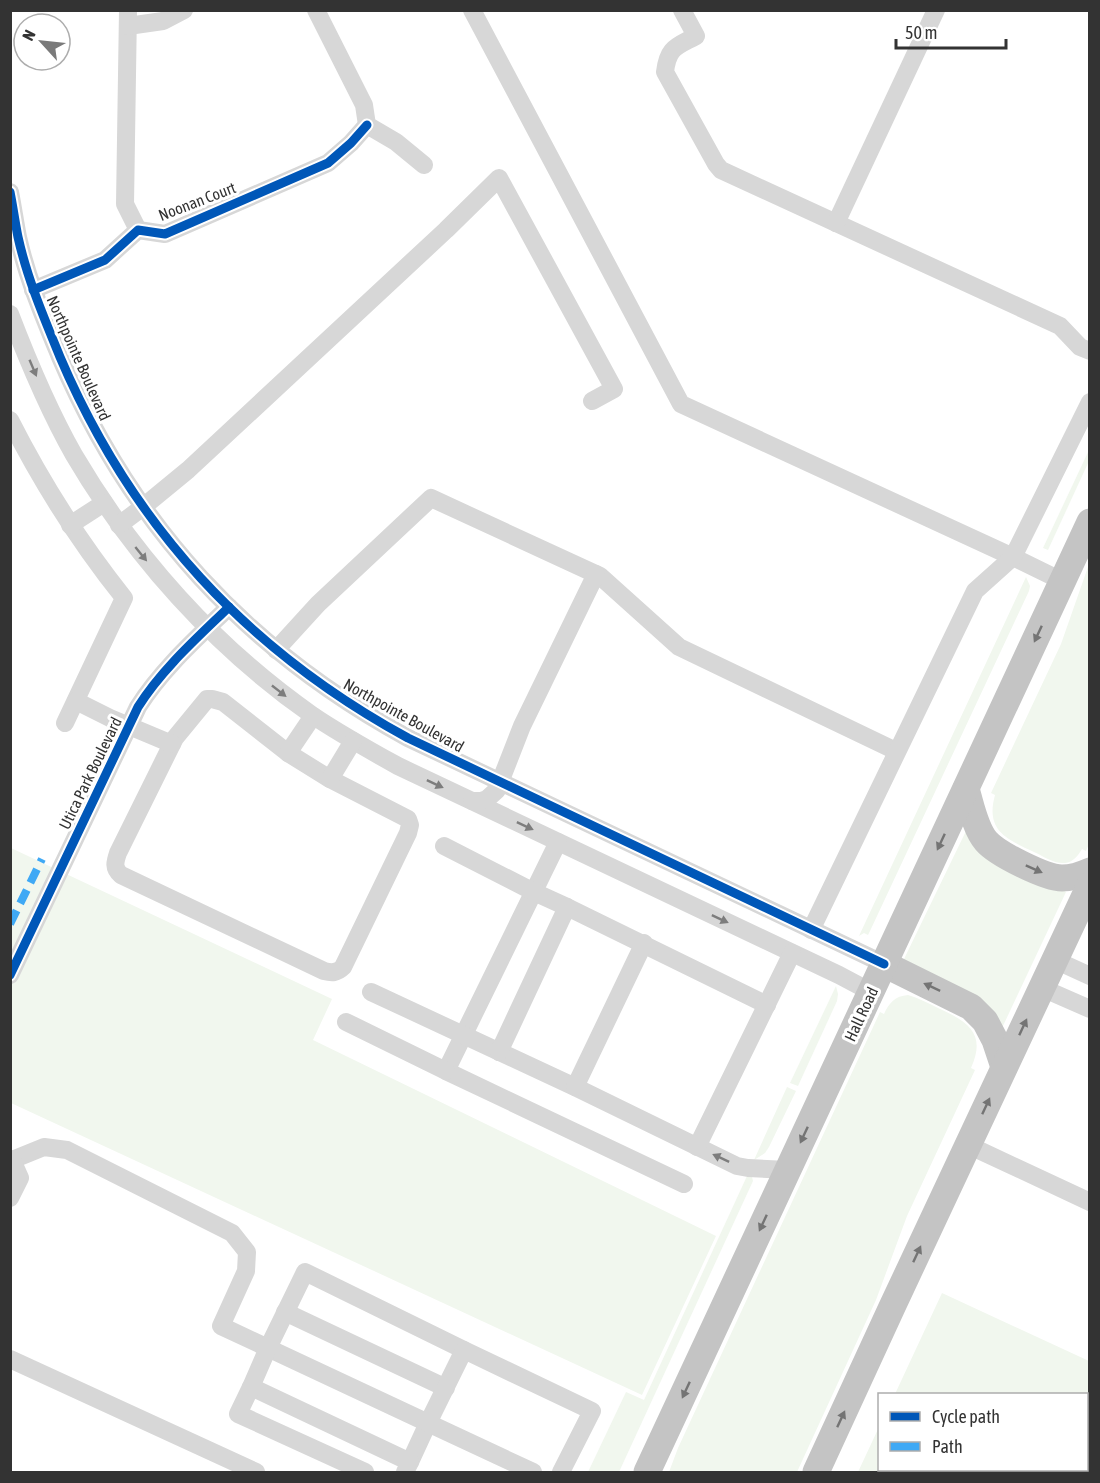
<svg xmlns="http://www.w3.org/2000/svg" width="1100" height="1483" font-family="'Asap Condensed',sans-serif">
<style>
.green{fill:#f1f7ee}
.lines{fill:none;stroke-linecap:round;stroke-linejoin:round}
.minor{stroke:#d7d7d7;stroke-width:18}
.highway{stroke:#c4c4c4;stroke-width:27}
.quiet{stroke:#3fa9f5;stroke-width:8;stroke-dasharray:15 8;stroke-linecap:butt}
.cycleway-casing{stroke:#fff;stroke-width:13}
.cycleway{stroke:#0057b8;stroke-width:9}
.oneway{fill:#7d7d7d}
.oneway2{fill:#747474}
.labels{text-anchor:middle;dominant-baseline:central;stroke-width:6;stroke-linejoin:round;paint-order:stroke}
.street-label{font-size:16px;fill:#333;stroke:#fff}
</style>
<rect width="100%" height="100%" fill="#fff"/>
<!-- green -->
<g class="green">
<path d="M1089 450V461L1048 550 1043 548Z"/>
<path d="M1089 564V844L1086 851 1082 849C1078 856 1073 862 1065 863 1054 864 1043 856 1034 852 1007 839 985 831 995 795L991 793 1061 644Z"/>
<path d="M1026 577 1030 586 1029 591 870 931 868 935 864 933 859 936Z"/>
<path d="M966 831 1066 892 1002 1028 904 961V959Z"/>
<path d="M11 848 332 999 313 1040 716 1236 642 1395 11 1103Z"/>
<path d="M836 986 838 994 837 1001 798 1086 790 1083Z"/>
<path d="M908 995C918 998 928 1003 938 1008 967 1021 987 1033 971 1068L975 1070 907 1216 876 1300 797 1472H669L678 1448 880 1012 884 1014C889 1003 895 996 908 995Z"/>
<path d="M787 1087 796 1091 769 1147 765 1153 754 1160Z"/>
<path d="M747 1176 752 1177 753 1181 619 1472H588L626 1392 644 1400Z"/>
<path d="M942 1293 1089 1361V1472H858L879 1427 880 1470H1086V1394H895Z"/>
</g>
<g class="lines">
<!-- minor -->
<g class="minor">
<path d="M128 10 125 204 138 230"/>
<path d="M316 10 364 105 367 125 396 142 424 165"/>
<path d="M472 10 681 404 1013 557 1062 581"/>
<path d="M682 10 696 36C676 47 668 47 665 72L716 164 721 170 1060 326 1080 347 1090 351"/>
<path d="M128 26 163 21 184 10"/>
<path d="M10 192C13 207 15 222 18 237 27 278 44 318 60 357 132 526 247 650 408 738L884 964"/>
<path d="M836 223 936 10"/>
<path d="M33 290 105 260 138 230 165 234 328 163 351 143 367 125"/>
<path d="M10 314C28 361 49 411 74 455 134 557 215 647 312 715 340 734 369 750 398 766L839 975 871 992"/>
<path d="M10 420C42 483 80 543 124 598L65 723"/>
<path d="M70 525 104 503"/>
<path d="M119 525 143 507 188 470 446 230 499 178 614 389 592 401"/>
<path d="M276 650 318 604 431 498 600 576 679 647 896 751"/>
<path d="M207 699H212L223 702 288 753 330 779 408 819 410 825 408 833 343 967C337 973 332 973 324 971L121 875C113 868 115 862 118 853L170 748 175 738Z"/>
<path d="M76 701 110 718 172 744"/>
<path d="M288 753 313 716"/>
<path d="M330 779 353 741"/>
<path d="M472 801H481L487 799 497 790 522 726 596 574"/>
<path d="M558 842 446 1071 684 1184"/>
<path d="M444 846 534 892 567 907"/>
<path d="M811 930 975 591 1013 557 1090 402"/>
<path d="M1055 960 1090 976"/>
<path d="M10 975 138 707C162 669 197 638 229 607"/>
<path d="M1042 988 1090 1009"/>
<path d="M371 992 575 1087 737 1166 748 1168 787 1170"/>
<path d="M346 1022 446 1071"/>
<path d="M499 1052 567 907 767 1005"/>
<path d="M575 1087 644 943"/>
<path d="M968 1145 1090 1202"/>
<path d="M697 1147 792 953"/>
<path d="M10 1159 12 1160 44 1147 67 1150 232 1233 247 1252 246 1271 221 1326 428 1423 410 1462"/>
<path d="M10 1198 20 1178 12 1160"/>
<path d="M285 1312 446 1388"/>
<path d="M10 1359 256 1472"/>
<path d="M251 1387 410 1462 405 1472"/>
<path d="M365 1472 238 1414 251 1387 268 1348 305 1272 464 1350"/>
<path d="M533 1472 428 1423 464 1350 592 1411 561 1472"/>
</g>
<!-- highway -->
<g class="highway">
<path d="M966 789C971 805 975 828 986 841 997 854 1046 878 1062 878 1072 878 1081 875 1090 871"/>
<path d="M884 964 971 1007 985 1021 995 1040 1004 1067"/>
<path d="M647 1472 1090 522"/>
<path d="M816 1472 892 1307 1090 885"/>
</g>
<!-- quiet -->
<path class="quiet" d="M10 924 42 859"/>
<!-- cycleway casing -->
<g class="cycleway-casing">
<g id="cycleway">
<path d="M10 192C13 207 15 222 18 237 27 278 44 318 60 357 132 526 247 650 408 738L884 964"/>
<path d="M33 290 105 260 138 230 165 234 328 163 351 143 367 125"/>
<path d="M10 975 138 707C162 669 197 638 229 607"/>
</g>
</g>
<!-- cycleway -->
<use href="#cycleway" class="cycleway"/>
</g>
<!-- one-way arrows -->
<defs><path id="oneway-solid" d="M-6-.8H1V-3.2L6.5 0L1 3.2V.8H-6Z" transform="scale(1.5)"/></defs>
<g class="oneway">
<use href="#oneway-solid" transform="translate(33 368) rotate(67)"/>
<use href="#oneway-solid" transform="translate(141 554) rotate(51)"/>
<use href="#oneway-solid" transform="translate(279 691) rotate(38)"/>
<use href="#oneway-solid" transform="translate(435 784) rotate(25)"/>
<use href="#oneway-solid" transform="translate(525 826) rotate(25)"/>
<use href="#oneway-solid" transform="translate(720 919) rotate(25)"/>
<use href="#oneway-solid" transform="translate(721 1158) rotate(-155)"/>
</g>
<g class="oneway2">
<use href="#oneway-solid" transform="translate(1038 634) rotate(115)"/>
<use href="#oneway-solid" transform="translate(941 842) rotate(115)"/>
<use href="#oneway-solid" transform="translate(1034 869) rotate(24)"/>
<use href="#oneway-solid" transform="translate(932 987) rotate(-155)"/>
<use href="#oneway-solid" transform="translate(1023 1027) rotate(-65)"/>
<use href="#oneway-solid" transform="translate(986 1106) rotate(-65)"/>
<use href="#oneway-solid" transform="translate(804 1135) rotate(115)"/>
<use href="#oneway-solid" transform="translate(763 1223) rotate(115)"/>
<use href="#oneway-solid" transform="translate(917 1254) rotate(-65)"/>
<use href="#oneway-solid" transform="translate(686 1390) rotate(115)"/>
<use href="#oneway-solid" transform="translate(841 1419) rotate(-65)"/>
</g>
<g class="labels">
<!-- street labels -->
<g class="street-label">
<text transform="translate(197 201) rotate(-21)">Noonan Court</text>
<text transform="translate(79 358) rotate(66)">Northpointe Boulevard</text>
<text transform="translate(404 715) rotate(29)">Northpointe Boulevard</text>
<text transform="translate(90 773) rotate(-64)">Utica Park Boulevard</text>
<text transform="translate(861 1014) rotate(-65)">Hall Road</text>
</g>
</g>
<!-- border -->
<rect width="1100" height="1483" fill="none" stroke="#333333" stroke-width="24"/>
<!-- legend -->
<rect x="878" y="1393" width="210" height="78" fill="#ffffff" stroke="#adadad" stroke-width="1.5"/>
<rect x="890" y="1412" width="30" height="9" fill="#0057b8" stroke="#adadad" stroke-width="1.5"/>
<text x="932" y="1423" font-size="18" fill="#333333">Cycle path</text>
<rect x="890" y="1442" width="30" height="9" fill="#3fa9f5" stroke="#adadad" stroke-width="1.5"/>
<text x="932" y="1453" font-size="18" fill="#333333">Path</text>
<!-- north arrow -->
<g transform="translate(42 42) rotate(297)"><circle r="28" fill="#ffffff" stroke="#adadad" stroke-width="1.5"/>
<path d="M0-4.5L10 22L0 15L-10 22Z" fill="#7a7a7a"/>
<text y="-9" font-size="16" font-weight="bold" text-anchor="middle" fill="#333333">N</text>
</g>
<!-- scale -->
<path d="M896 39v9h110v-9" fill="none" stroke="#333333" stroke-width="3"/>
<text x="905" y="39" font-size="18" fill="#333333" stroke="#ffffff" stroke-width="4.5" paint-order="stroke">50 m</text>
</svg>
